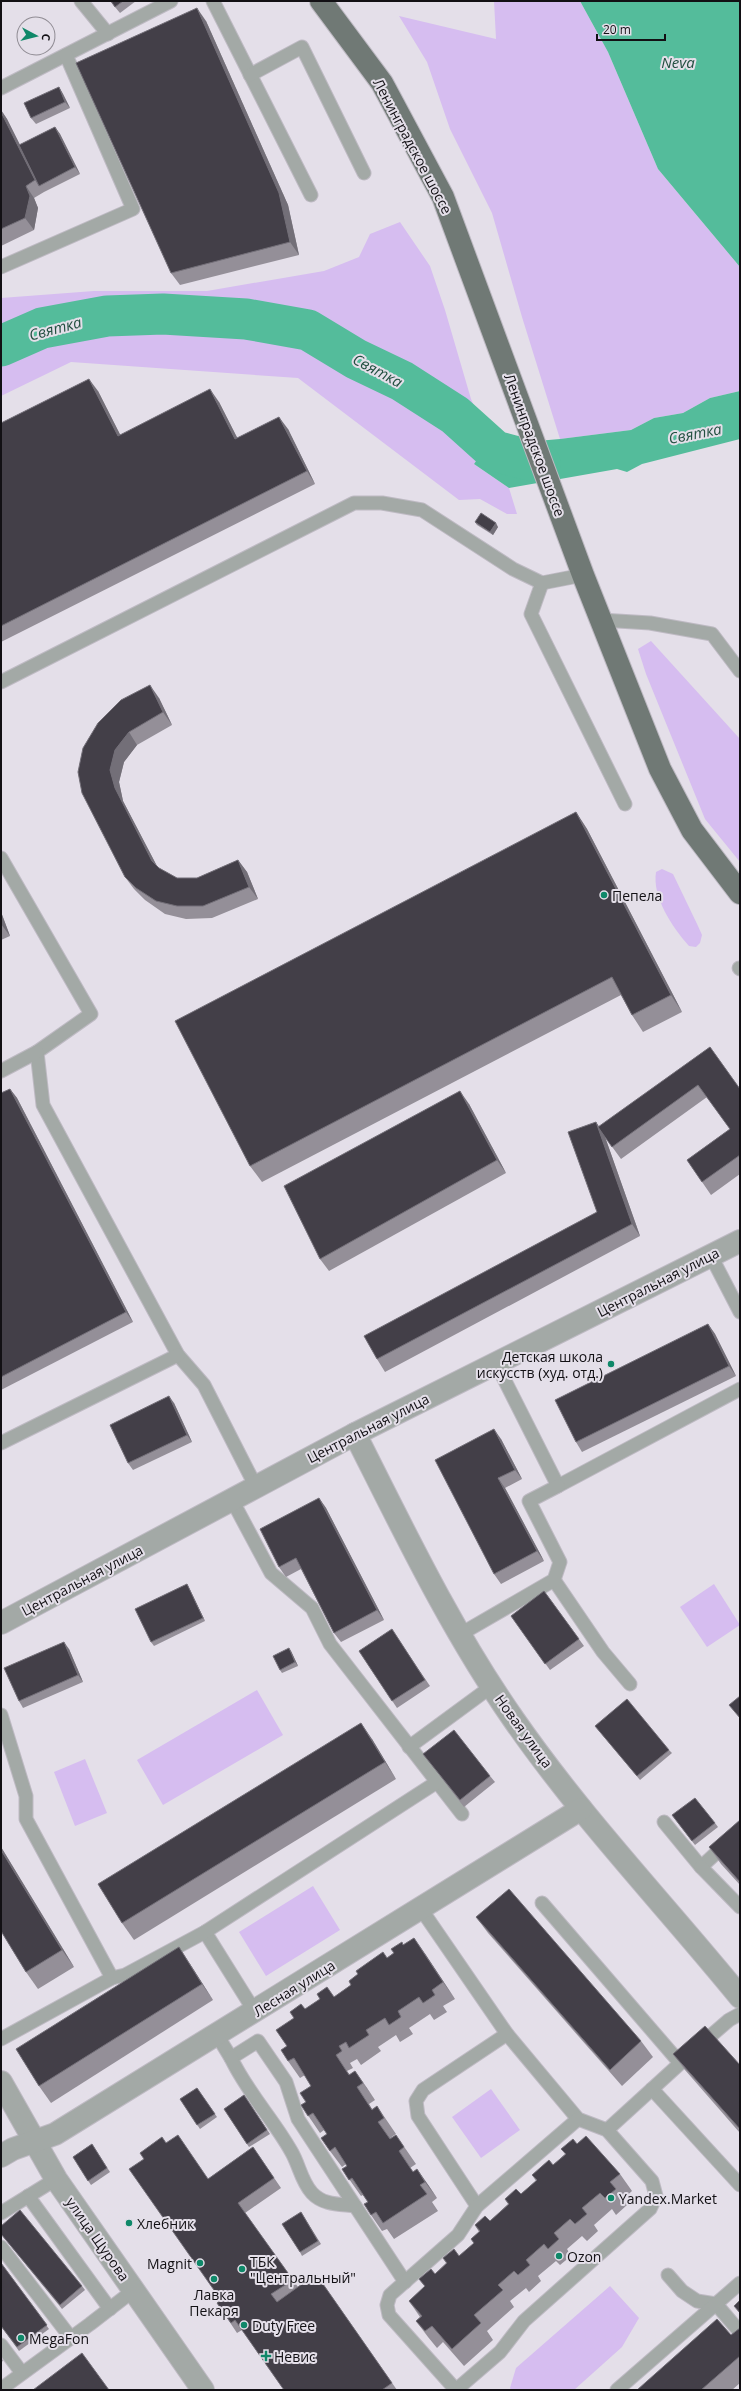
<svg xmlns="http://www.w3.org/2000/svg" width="741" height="2391" font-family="'Open Sans',sans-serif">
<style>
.green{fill:#d6bdf0}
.water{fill:#54bc9b}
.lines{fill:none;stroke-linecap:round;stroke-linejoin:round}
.river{stroke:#54bc9b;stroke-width:41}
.lane-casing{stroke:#bebac3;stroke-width:15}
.street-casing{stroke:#bebac3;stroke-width:24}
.primary-casing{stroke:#bebac3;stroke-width:24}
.lane{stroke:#a3a9a6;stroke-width:13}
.street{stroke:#a3a9a6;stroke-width:22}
.primary{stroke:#707975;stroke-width:22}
.wall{fill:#948f98}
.shaded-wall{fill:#736f78}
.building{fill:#433f48;stroke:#736f78}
.poi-dot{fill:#0f8869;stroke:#e4dfe9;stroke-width:1.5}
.labels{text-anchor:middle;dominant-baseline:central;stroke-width:4;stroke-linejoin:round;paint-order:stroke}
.street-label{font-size:14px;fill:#121014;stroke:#e4dfe9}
.poi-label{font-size:14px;fill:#121014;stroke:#e4dfe9;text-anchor:start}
.water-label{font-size:15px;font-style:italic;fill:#224f40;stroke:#e4dfe9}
</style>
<rect width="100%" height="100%" fill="#e4dfe9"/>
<!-- green -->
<g class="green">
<path d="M494 1H580L608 52 658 169 740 267V391L710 398 683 413 654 418 631 430 560 439 522 317 492 213 450 129 427 62 399 16 496 39Z"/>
<path d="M400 222 430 266 445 310 471 399 490 441 474 464 509 488 517 514H507L480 499 459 500 298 378 71 362 1 396V298L94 291H207L324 271 359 257 370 234Z"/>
<path d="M651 641 740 739V862L705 819 646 674 638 649Z"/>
<path d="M662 869 673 874 698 926 702 935 700 943 696 947 689 946C672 927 652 897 656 872Z"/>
<path d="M714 1584 740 1625 707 1647 680 1607Z"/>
<path d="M257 1690 283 1735 163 1805 137 1760Z"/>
<path d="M85 1759 107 1813 75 1826 54 1772Z"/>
<path d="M313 1886 340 1930 266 1976 239 1932Z"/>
<path d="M491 2089 520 2130 481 2158 452 2117Z"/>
<path d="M610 2286 639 2318 622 2347 574 2390H511L510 2388 516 2368Z"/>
</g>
<!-- water -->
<g class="water">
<path d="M580 1H740V267L658 169 608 52Z"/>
<path d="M740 391V439L642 464 627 472 617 469 509 488 474 464 490 441 514 443 560 439 631 430 654 418 683 413 710 398Z"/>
</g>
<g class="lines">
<!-- river -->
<path class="river" d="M1 346 42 328 107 316 163 314 246 319 308 330 356 359 402 381 455 415 495 451 540 463"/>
<!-- lane casing -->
<g class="lane-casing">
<g id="lane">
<path d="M81 1 108 34"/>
<path d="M213 1 311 195"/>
<path d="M250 75 302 47 364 173"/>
<path d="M1 88 171 1"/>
<path d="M1 267 133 209 66 55"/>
<path d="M542 583 531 614 625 804"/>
<path d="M601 620 650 623 712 634 740 671"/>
<path d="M1 682 354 503H382L422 510 513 569 542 583 583 575"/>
<path d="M1 858 91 1014 37 1052 43 1105 178 1355 204 1385 256 1487"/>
<path d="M739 968 740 969"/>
<path d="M1 1071 37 1052"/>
<path d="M711 1256 740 1312"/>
<path d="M496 1363 558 1486 740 1389"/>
<path d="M1 1443 178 1355"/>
<path d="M232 1500 271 1573 312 1608 330 1644 462 1814"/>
<path d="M554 1580 603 1652 630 1684"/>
<path d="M459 1635 554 1580 560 1562 529 1501 558 1486"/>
<path d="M1 1715 26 1796V1819L112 1978"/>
<path d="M409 1747 492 1686"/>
<path d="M664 1822 701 1867 740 1831"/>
<path d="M701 1867 740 1907"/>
<path d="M542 1903 680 2063"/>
<path d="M421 1909 507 2034 578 2119 607 2130 652 2181 656 2196 650 2209 524 2321 500 2352 456 2390"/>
<path d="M205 1932 255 2012"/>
<path d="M217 2035 231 2058 258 2041 286 2082 298 2119 405 2282"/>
<path d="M1 2039 112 1978 125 1975 205 1932 437 1782"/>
<path d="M700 2045 729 2020 740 2014"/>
<path d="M231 2058C247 2092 273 2119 291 2151 299 2164 301 2181 312 2193 323 2205 339 2204 355 2206"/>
<path d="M652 2089 740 2185"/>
<path d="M607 2130 686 2058"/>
<path d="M28 2196 110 2309"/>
<path d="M477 2206 418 2116 416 2101 423 2090 507 2034"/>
<path d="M1 2213 56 2179"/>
<path d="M1 2247 71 2338"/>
<path d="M668 2275 682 2291 697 2301 716 2304 740 2332"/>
<path d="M1 2345 22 2373"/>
<path d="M1 2389 90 2324 134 2290"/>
<path d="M456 2390 389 2315 387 2305 390 2295 458 2235 477 2206 578 2119"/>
<path d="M617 2390 740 2283"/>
</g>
</g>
<!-- street casing -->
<g class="street-casing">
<g id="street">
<path d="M355 1434C404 1531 451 1630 514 1720 582 1818 665 1905 740 1997"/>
<path d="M1 1623 355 1434 740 1241"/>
<path d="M1 2082 56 2179 203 2390"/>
<path d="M1 2156 13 2149 55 2134 581 1809"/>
</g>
</g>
<!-- primary casing -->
<g class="primary-casing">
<path id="primary" d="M321 1 382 83 443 197 583 575 660 769 692 830 740 893"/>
</g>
<!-- lane -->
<use href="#lane" class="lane"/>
<!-- street -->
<use href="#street" class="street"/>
<!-- primary -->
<use href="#primary" class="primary"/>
</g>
<!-- wall -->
<g class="wall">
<path d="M110 1H136L120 13Z"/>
<path d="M206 21 288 205 299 255 180 285 171 273Z"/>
<path d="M59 87 63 94 70 108 36 124 31 118Z"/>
<path d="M1 110 7 119 20 145 55 127 60 134 80 174 44 192 34 198 38 208 34 230 1 246Z"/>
<path d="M98 391 120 435 219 402 237 438 288 429 315 484 1 642V423Z"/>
<path d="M475 522 498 527 493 535 477 525Z"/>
<path d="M159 698 172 725 137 745 124 762 119 782 123 801 157 866 159 868 177 878H197L238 860 247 872 258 899 212 918 186 919 165 914 145 900 134 889 125 877 78 772Z"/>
<path d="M576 812 587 829 682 1012 643 1032 632 1015 621 995 262 1182 250 1166Z"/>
<path d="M1 912 10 936 1 940Z"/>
<path d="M710 1047 740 1089V1174L711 1195 687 1160 730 1129 707 1097 621 1159 605 1137 640 1236 385 1372 377 1359 597 1212 596 1122 599 1127Z"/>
<path d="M10 1089 17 1098 133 1322 1 1390V1093Z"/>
<path d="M469 1104 506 1173 329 1271 320 1259Z"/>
<path d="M708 1324 715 1334 736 1376 582 1452 576 1442Z"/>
<path d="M174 1403 192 1442 133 1470 128 1463Z"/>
<path d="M501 1439 522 1479 505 1488 544 1561 501 1584 494 1574Z"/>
<path d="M319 1498 326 1508 384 1620 341 1642 334 1633 301 1569 286 1577 279 1567Z"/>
<path d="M187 1584 189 1588 205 1621 154 1646 151 1642Z"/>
<path d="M544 1591 584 1646 550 1670 511 1616Z"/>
<path d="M396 1636 430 1686 397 1708 359 1651Z"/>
<path d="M69 1649 83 1682 23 1708 19 1701Z"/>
<path d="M291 1651 298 1666 282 1673 280 1670Z"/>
<path d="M595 1726 669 1750 672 1753 640 1780Z"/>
<path d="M372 1739 396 1779 134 1940 122 1923Z"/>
<path d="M423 1754 490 1776 495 1782 464 1807Z"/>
<path d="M672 1815 715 1823 718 1827 695 1845Z"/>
<path d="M740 1820V1885L721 1864 709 1847Z"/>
<path d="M1 1847 74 1967 38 1989 26 1972 1 1931Z"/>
<path d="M476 1917 641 2041 653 2057 622 2086 488 1933Z"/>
<path d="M414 1938 455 1999 443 2006 447 2012 434 2020 430 2014 409 2028 413 2034 400 2042 396 2035 378 2047 381 2051 361 2065 357 2059 350 2063 353 2068 347 2071 350 2075 355 2071 375 2100 369 2104 372 2109 377 2106 396 2134 390 2138 396 2135 416 2164 410 2168 413 2172 417 2169 437 2198 432 2202 438 2211 394 2239 387 2229 382 2231 371 2215 368 2202 363 2195 361 2196 342 2169 347 2166 346 2164 342 2167 330 2151 327 2134 324 2130 320 2133 301 2105 306 2102 311 2086 305 2075 300 2078 288 2061 287 2046 294 2018 305 2009 320 1999 334 1997 351 1985 404 1945Z"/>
<path d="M190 1964 213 2000 51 2103 39 2086Z"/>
<path d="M673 2054 740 2065V2133L685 2070Z"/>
<path d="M197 2088 217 2117 200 2129 180 2099Z"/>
<path d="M244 2095 270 2134 249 2147 224 2109Z"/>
<path d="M166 2143 208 2179 253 2147 281 2188 245 2213 298 2287 316 2274 397 2390H284L242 2330 237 2333 217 2303 221 2300Z"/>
<path d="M92 2144 110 2172 91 2185 73 2157Z"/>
<path d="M577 2144 620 2174 632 2191 623 2199 627 2205 616 2215 612 2209 594 2225 598 2231 587 2241 582 2236 567 2249 571 2256 560 2265 556 2261 538 2276 541 2281 529 2292 526 2288 510 2301 514 2307 487 2331 493 2340 464 2366 443 2342 437 2348 428 2337 416 2321 420 2317 409 2301 425 2287 419 2279 435 2274 446 2263 443 2258 459 2256 474 2243 471 2239 479 2232 475 2225 490 2221 508 2204 505 2199 521 2194 536 2181 532 2175 553 2165 565 2154 561 2149Z"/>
<path d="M301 2212 321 2244 302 2256 300 2252Z"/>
<path d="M1 2226 82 2286 85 2290 62 2309 1 2234Z"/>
<path d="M1 2263 49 2329 19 2351 1 2326Z"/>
<path d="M740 2328V2383L732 2390H637L731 2335Z"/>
<path d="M1 2357 3 2361 1 2362Z"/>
</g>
<!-- shaded-wall -->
<g class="shaded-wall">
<path d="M197 8 206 21 288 205 299 255 290 242Z"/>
<path d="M59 87 63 94 70 108 65 102Z"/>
<path d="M1 110 7 119 40 185 39 186 35 180 1 112Z"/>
<path d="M55 127 60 134 80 174 75 167Z"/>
<path d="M26 186 34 198 38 208 34 230 25 218Z"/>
<path d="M89 379 98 391 127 448 118 436Z"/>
<path d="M210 389 219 402 244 451 235 439Z"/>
<path d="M279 417 288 429 315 484 307 471Z"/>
<path d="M496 523 498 527 493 535 490 532Z"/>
<path d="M150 685 159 698 172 725 163 712Z"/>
<path d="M129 732 137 745 124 762 119 782 123 801 161 874 152 861 115 788 110 770 115 750Z"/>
<path d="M576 812 587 829 682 1012 671 995Z"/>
<path d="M238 860 247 872 258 899 249 887Z"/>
<path d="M1 912 10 936 1 924Z"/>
<path d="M10 1089 17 1098 133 1322 126 1312Z"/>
<path d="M460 1091 469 1104 506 1173 497 1160Z"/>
<path d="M596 1122 604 1134 640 1236 632 1224Z"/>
<path d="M708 1324 715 1334 736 1376 729 1366Z"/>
<path d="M169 1396 174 1403 192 1442 187 1435Z"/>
<path d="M494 1429 501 1439 522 1479 515 1470Z"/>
<path d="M498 1478 505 1488 544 1561 537 1551Z"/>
<path d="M319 1498 326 1508 384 1620 377 1610Z"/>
<path d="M187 1584 189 1588 205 1621 203 1618Z"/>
<path d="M64 1642 69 1649 83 1682 78 1675Z"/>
<path d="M289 1648 291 1651 298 1666 295 1662Z"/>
<path d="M361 1723 372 1739 396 1779 385 1762Z"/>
<path d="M1 1847 74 1967 62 1950 1 1850Z"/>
<path d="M414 1938 426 1955 455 1999 443 1982Z"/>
<path d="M179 1947 190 1964 213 2000 202 1984Z"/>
<path d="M355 2071 367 2088 375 2100 363 2083Z"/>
<path d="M417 2169 429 2186 437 2198 425 2182Z"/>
</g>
<!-- building -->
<g class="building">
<path d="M111 1H123L115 7Z"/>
<path d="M197 8 279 193 290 242 171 273 76 63Z"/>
<path d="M59 87 65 102 31 118 24 103Z"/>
<path d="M1 112 35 180 26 186 30 196 25 218 1 229Z"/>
<path d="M55 127 75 167 39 186 19 145Z"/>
<path d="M89 379 118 436 210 389 235 439 279 417 307 471 1 626V423Z"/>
<path d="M481 513 496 523 490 532 475 522Z"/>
<path d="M150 685 163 712 129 732 115 750 110 770 115 788 152 861 159 868 177 878H197L238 860 249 887 203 906H177L156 901 136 888 125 877 82 793 78 772 83 748 98 723 121 700Z"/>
<path d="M576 812 671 995 632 1015 612 977 250 1166 175 1021Z"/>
<path d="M710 1047 740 1089V1155L702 1182 687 1160 730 1129 698 1085 612 1147 598 1127Z"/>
<path d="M10 1089 126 1312 1 1377V1093Z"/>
<path d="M460 1091 497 1160 320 1259 284 1186Z"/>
<path d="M596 1122 632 1224 377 1359 364 1336 597 1212 568 1132Z"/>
<path d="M708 1324 729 1366 576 1442 555 1400Z"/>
<path d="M169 1396 187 1435 128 1463 110 1425Z"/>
<path d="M494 1429 515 1470 498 1478 537 1551 494 1574 435 1460Z"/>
<path d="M319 1498 377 1610 334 1633 296 1558 279 1567 260 1529Z"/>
<path d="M187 1584 203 1618 151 1642 135 1609Z"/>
<path d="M544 1591 579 1639 545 1664 511 1616Z"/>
<path d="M392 1629 425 1680 392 1701 359 1651Z"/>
<path d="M64 1642 78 1675 19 1701 4 1668Z"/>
<path d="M289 1648 295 1662 280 1670 273 1656Z"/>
<path d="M740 1696V1718L729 1705Z"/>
<path d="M627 1699 669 1750 637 1776 595 1726Z"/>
<path d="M361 1723 385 1762 122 1923 98 1884Z"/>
<path d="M454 1730 490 1776 460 1800 423 1754Z"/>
<path d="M695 1798 715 1823 692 1841 672 1815Z"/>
<path d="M740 1820V1882L709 1847Z"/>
<path d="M1 1850 62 1950 26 1972 1 1931Z"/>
<path d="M509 1889 641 2041 610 2070 476 1917Z"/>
<path d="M414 1938 443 1982 432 1990 435 1995 423 2003 419 1997 398 2011 401 2017 389 2025 385 2018 366 2030 369 2035 349 2048 346 2042 339 2046 342 2051 336 2055 349 2075 355 2071 363 2083 357 2087 372 2110 377 2106 384 2118 378 2122 390 2139 396 2135 404 2147 399 2151 413 2172 417 2169 425 2182 420 2185 427 2194 383 2223 376 2212 371 2215 364 2204 368 2202 352 2178 349 2180 342 2169 347 2166 335 2147 330 2151 321 2138 327 2134 313 2113 308 2116 301 2105 306 2102 300 2093 311 2086 294 2058 288 2061 281 2050 287 2046 276 2030 294 2018 290 2012 301 2004 305 2009 320 1999 317 1994 327 1987 334 1997 351 1985 349 1981 358 1974 356 1971 383 1952 387 1958 394 1953 391 1949 402 1942 403 1945Z"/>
<path d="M179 1947 202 1984 39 2086 16 2049Z"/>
<path d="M705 2026 740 2065V2129L673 2054Z"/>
<path d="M197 2088 215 2114 197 2125 180 2099Z"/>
<path d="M244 2095 267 2130 247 2144 224 2109Z"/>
<path d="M178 2135 208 2179 253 2147 274 2178 238 2203 293 2280 271 2294 277 2302 316 2274 392 2383 382 2390H284L235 2320 231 2323 217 2303 221 2300 129 2169 144 2159 140 2153 162 2137 166 2143Z"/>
<path d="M586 2136 620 2174 610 2182 616 2189 605 2198 600 2193 582 2208 587 2214 575 2224 570 2219 554 2233 559 2239 548 2249 544 2244 526 2260 530 2265 518 2275 514 2271 498 2285 503 2290 474 2315 481 2323 452 2349 432 2326 425 2331 416 2321 422 2316 409 2301 425 2286 419 2279 431 2269 435 2274 447 2263 443 2258 454 2249 459 2256 474 2243 471 2239 480 2231 475 2225 485 2216 490 2221 509 2204 505 2199 516 2189 521 2194 537 2180 532 2175 549 2160 553 2165 566 2154 561 2149 573 2139 577 2144Z"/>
<path d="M92 2144 107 2168 88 2181 73 2157Z"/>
<path d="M20 2210 82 2286 60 2305 1 2234V2226Z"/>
<path d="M301 2212 318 2241 300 2252 282 2224Z"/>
<path d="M1 2263 47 2325 17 2347 1 2326Z"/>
<path d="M740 2300V2313L734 2306Z"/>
<path d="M717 2319 731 2335 740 2328V2356L701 2390H637Z"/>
<path d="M82 2353 109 2390H33Z"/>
</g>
<!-- markers -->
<g class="poi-dot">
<circle cx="604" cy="895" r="4"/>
<circle cx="611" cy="1364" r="4"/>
<circle cx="611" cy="2198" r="4"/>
<circle cx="129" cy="2223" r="4"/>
<circle cx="559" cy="2256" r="4"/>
<circle cx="200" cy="2263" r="4"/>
<circle cx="242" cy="2269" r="4"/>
<circle cx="214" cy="2279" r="4"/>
<circle cx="244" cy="2325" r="4"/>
<circle cx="21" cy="2338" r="4"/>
<path d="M264 2350h4v4h4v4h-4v4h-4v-4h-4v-4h4z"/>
</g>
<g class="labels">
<!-- street labels -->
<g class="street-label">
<text transform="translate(413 146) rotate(62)">Ленинградское шоссе</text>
<text transform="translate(535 445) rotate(70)">Ленинградское шоссе</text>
<text transform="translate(658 1282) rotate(-27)">Центральная улица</text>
<text transform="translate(368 1428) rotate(-27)">Центральная улица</text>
<text transform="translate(82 1580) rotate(-28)">Центральная улица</text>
<text transform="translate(524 1731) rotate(54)">Новая улица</text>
<text transform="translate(294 1988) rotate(-32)">Лесная улица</text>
<text transform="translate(98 2239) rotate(55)">улица Щурова</text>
</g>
<!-- poi labels -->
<g class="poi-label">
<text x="612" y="895">Пепела</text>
<text x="603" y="1356" text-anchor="end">Детская школа<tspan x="603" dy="16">искусств (худ. отд.)</tspan></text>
<text x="619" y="2198">Yandex.Market</text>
<text x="137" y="2223">Хлебник</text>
<text x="567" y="2256">Ozon</text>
<text x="250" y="2261">ТБК<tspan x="250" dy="16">"Центральный"</tspan></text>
<text x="192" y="2263" text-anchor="end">Magnit</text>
<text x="214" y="2294" text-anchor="middle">Лавка<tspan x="214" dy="16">Пекаря</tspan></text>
<text x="252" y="2325">Duty Free</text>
<text x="29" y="2338">MegaFon</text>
<text x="274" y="2356">Невис</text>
</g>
<!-- water labels -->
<g class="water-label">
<text x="678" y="62">Neva</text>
<text transform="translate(55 328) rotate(-15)">Святка</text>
<text transform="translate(378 370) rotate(28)">Святка</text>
<text transform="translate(695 433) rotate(-11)">Святка</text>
</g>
</g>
<!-- border -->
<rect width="741" height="2391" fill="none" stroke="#121014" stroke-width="4"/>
<!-- north arrow -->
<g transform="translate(36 36) rotate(97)"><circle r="19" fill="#e4dfe9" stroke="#908c94"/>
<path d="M0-3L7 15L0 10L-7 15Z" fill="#0f8869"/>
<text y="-6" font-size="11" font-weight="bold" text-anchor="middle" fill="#121014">С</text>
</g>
<!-- scale -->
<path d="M597 34v6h68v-6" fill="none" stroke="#121014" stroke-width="2"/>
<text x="603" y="34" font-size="12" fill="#121014" stroke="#e4dfe9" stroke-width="3" paint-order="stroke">20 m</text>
</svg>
